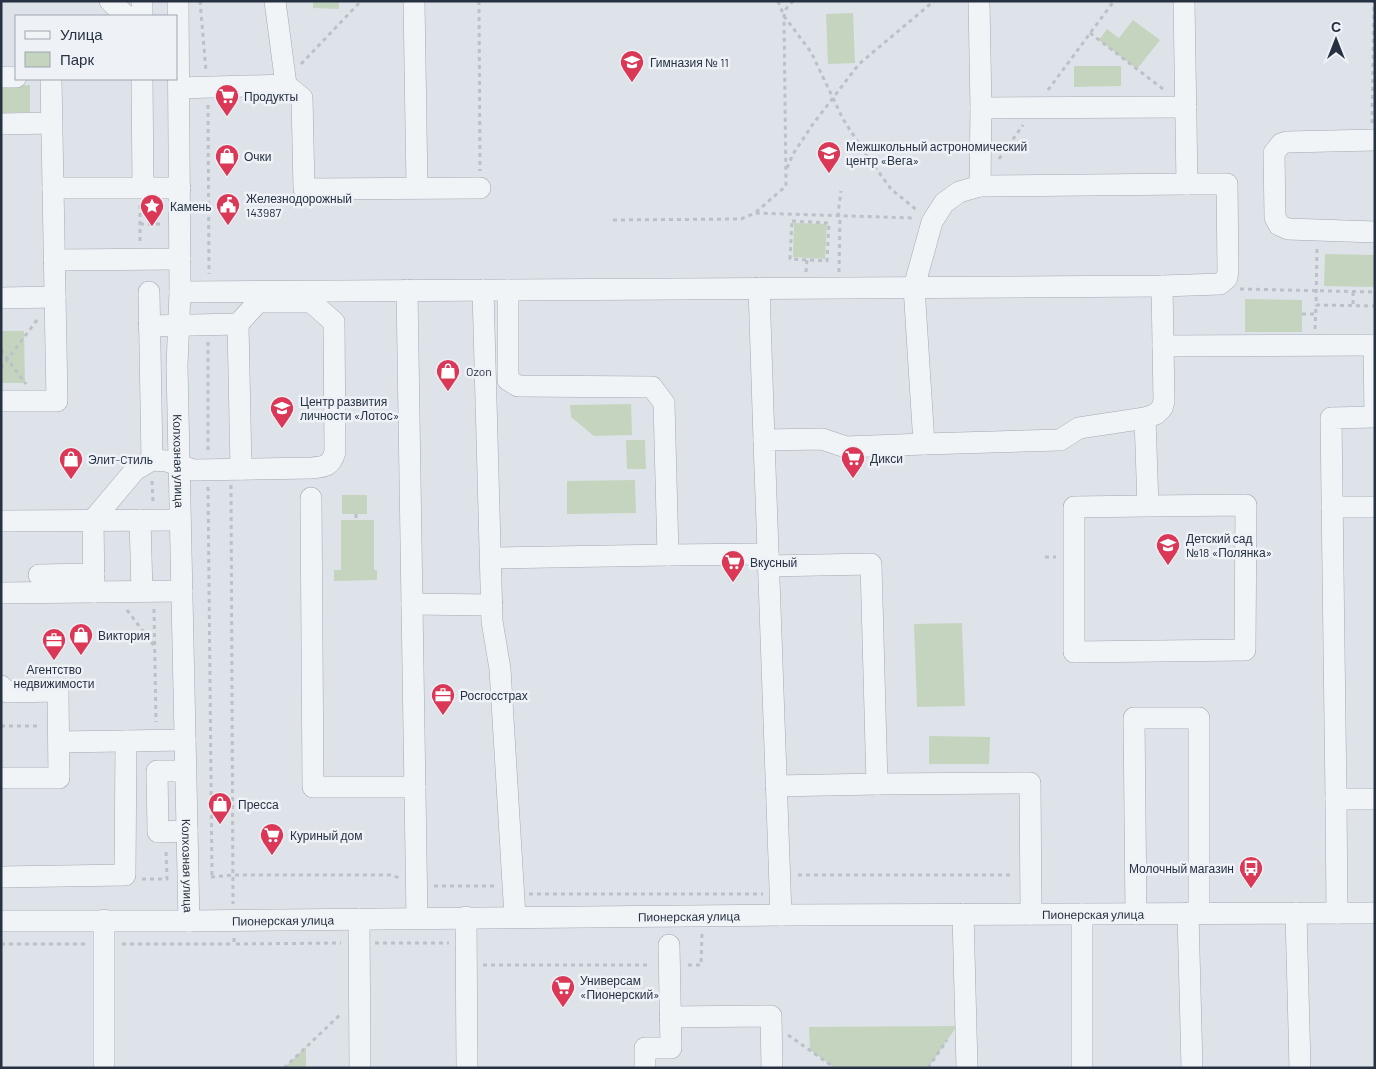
<svg xmlns="http://www.w3.org/2000/svg" width="1376" height="1069" font-family="Barlow,sans-serif">
<style>
.green{fill:#c5d4bf}
.lines{fill:none;stroke-linecap:round;stroke-linejoin:round}
.minor-casing{stroke:#a3aab4;stroke-width:22}
.path{stroke:#bcc1c8;stroke-width:3;stroke-dasharray:4 4;stroke-linecap:butt}
.minor{stroke:#f1f4f7;stroke-width:21}
.labels{text-anchor:middle;dominant-baseline:central;stroke-width:5;stroke-linejoin:round;paint-order:stroke}
.poi-label{font-size:12px;fill:#263142;stroke:#eef2f7;text-anchor:start}
.street-label{font-size:12px;fill:#263142;stroke:#eef2f7}
</style>
<rect width="100%" height="100%" fill="#dee3e9"/>
<!-- green -->
<g class="green">
<path d="M313 1H339V9L313 8Z"/>
<path d="M853 13 855 63 828 64 826 14Z"/>
<path d="M1133 20 1160 40 1137 69 1099 40 1107 29 1119 38Z"/>
<path d="M1074 66H1121V86L1074 87Z"/>
<path d="M1 85H30V112L1 113Z"/>
<path d="M794 223 827 224 825 259 793 257Z"/>
<path d="M1325 254 1375 255V287L1324 286Z"/>
<path d="M1245 299 1302 300V332H1245Z"/>
<path d="M1 331H24L25 383H1Z"/>
<path d="M631 404 632 435 594 436 571 417 570 405Z"/>
<path d="M626 440H645L646 469H627Z"/>
<path d="M635 480 636 513 567 514V481Z"/>
<rect x="342" y="495" width="25" height="19"/>
<path d="M341 520H374V570H377V580L334 581V570H341Z"/>
<path d="M962 623 965 706 917 707 914 624Z"/>
<path d="M929 736 990 737 989 764H929Z"/>
<path d="M957 1026 928 1068H835L810 1050 809 1027Z"/>
<path d="M306 1047V1068H284Z"/>
</g>
<g class="lines">
<!-- minor casing -->
<g class="minor-casing">
<g id="minor">
<path d="M110 1 126 16"/>
<path d="M142 1V16"/>
<path id="s1" d="M178 1 180 292 177 366 189 921"/>
<path d="M275 1 286 85"/>
<path d="M414 1 417 188"/>
<path d="M1 77H16"/>
<path d="M142 79 143 188"/>
<path d="M179 88 286 85 302 98 304 189 480 188"/>
<path d="M981 108 1186 107"/>
<path d="M1 124 51 123"/>
<path d="M1375 140 1287 142 1281 144 1274 153 1275 217 1279 225 1288 229 1375 232"/>
<path d="M980 186 1187 184"/>
<path d="M53 188H180"/>
<path d="M54 260 180 259"/>
<path d="M759 288 764 440"/>
<path d="M407 290 417 918"/>
<path d="M483 290 492 621 500 669 515 917"/>
<path d="M508 290V380L518 386 652 387 664 403 668 555 768 554"/>
<path d="M149 292 152 460"/>
<path d="M180 292 1162 286 1220 284 1227 278 1228 270 1227 184H1187L1184 1"/>
<path d="M1 298 55 297"/>
<path d="M149 326 238 324 241 469"/>
<path d="M1374 345 1375 417"/>
<path d="M1163 346 1375 345"/>
<path d="M1 401H57L51 79"/>
<path d="M1145 418 1148 506 1074 507V652L1245 650 1246 505 1148 506"/>
<path d="M924 444 1060 440 1079 428 1145 418 1156 414 1162 408 1164 401 1162 286"/>
<path d="M311 498 313 787H415"/>
<path d="M1332 507H1375"/>
<path d="M140 520 142 591"/>
<path d="M1 521 180 520"/>
<path d="M491 558 668 555"/>
<path d="M768 566 871 564 877 784 776 786"/>
<path d="M39 575 94 574"/>
<path d="M94 592 93 520 135 470 152 460 167 461 193 470 311 468C325 467 331 466 335 452L334 322 311 302H258L238 324"/>
<path d="M1 593 182 591"/>
<path d="M412 604 492 605"/>
<path d="M1 686 7 692 58 691 59 778H1"/>
<path d="M59 742 185 740"/>
<path d="M185 771H157L158 832 187 831"/>
<path d="M877 784 1030 783 1031 914"/>
<path d="M1336 799 1331 418 1374 417"/>
<path d="M1 877 125 875 126 741"/>
<path d="M1188 913 1192 1068"/>
<path d="M1296 913 1300 1068"/>
<path d="M1337 913 1336 799H1375"/>
<path d="M963 914 967 1068"/>
<path d="M1082 914V1068"/>
<path d="M1136 914 1134 718H1199V913"/>
<path d="M781 915 764 440 822 439 846 447 924 444 914 287 932 222 944 203 959 192 980 186 981 108 979 1"/>
<path d="M466 917 467 1068"/>
<path d="M359 919 360 1068"/>
<path id="s2" d="M1 921H189L781 915 1375 913"/>
<path d="M670 1017 771 1016 772 1068"/>
<path d="M104 1068V920"/>
<path d="M645 1068V1048H671L669 945"/>
</g>
</g>
<!-- path -->
<g class="path">
<path d="M200 1 206 71"/>
<path d="M479 1 480 171"/>
<path d="M778 1 784 16 811 52 843 119 867 156 891 189 918 211"/>
<path d="M1090 33 1163 89"/>
<path d="M301 64 361 1"/>
<path d="M1048 90 1114 1"/>
<path d="M208 105 209 274"/>
<path d="M1372 123 1374 1"/>
<path d="M999 159 1023 125"/>
<path d="M787 168 793 154 813 124 859 64 934 1"/>
<path d="M140 205V241"/>
<path d="M756 212 786 186 784 16 786 9 793 1"/>
<path d="M613 220 741 219 755 213 914 218"/>
<path d="M792 221 829 223 827 261 790 259Z"/>
<path d="M140 224H161"/>
<path d="M1317 249 1316 305 1375 306"/>
<path d="M806 272 807 260"/>
<path d="M839 272 840 217 838 214 841 191"/>
<path d="M1240 289 1375 292"/>
<path d="M1353 292V306"/>
<path d="M1302 314H1315"/>
<path d="M1315 329 1316 305"/>
<path d="M208 342V454"/>
<path d="M1 350 26 384"/>
<path d="M1 368 37 320"/>
<path d="M152 481 153 502"/>
<path d="M231 485 233 904"/>
<path d="M208 487 212 877"/>
<path d="M356 514V520"/>
<path d="M1045 557H1056"/>
<path d="M154 609 156 722"/>
<path d="M127 610 155 647"/>
<path d="M1 726H40"/>
<path d="M798 875H1014"/>
<path d="M211 877 234 875H392L399 878"/>
<path d="M142 879H167L166 850"/>
<path d="M434 886H495"/>
<path d="M529 894H763"/>
<path d="M234 938V944L341 943"/>
<path d="M375 943H449"/>
<path d="M1 944H86"/>
<path d="M122 944H234"/>
<path d="M483 965H651"/>
<path d="M688 965H701L702 932"/>
<path d="M788 1035 835 1068"/>
<path d="M284 1068 342 1013"/>
<path d="M928 1068 947 1040"/>
</g>
<!-- minor -->
<use href="#minor" class="minor"/>
</g>
<!-- icons -->
<defs>
<g id="school-pin" transform="scale(1.25)"><path d="M0 17L-7.5 6A9.5 9.5 0 1 1 7.5 6Z" fill="#db3757" stroke="#eef2f7"/><path d="M0-5L7-2L0 1L-7-2ZM-4 1L0 2.5L4 1V4Q0 6-4 4Z" fill="#fff"/></g>
<g id="supermarket-pin" transform="scale(1.25)"><path d="M0 17L-7.5 6A9.5 9.5 0 1 1 7.5 6Z" fill="#db3757" stroke="#eef2f7"/><path d="M-6-5.5h2.5l.6 2H6L4.5 2H-2.5L-4.4-4H-6ZM-1.5 3.2a1.3 1.3 0 1 0 .1 0ZM3 3.2a1.3 1.3 0 1 0 .1 0Z" fill="#fff"/></g>
<g id="shop-pin" transform="scale(1.25)"><path d="M0 17L-7.5 6A9.5 9.5 0 1 1 7.5 6Z" fill="#db3757" stroke="#eef2f7"/><path d="M-5-2.5h2.3a2.7 3.5 0 0 1 5.4 0H5L5.5 6h-11ZM-1.5-2.5h3a1.5 2.3 0 0 0-3 0Z" fill="#fff"/></g>
<g id="civic-pin" transform="scale(1.25)"><path d="M0 17L-7.5 6A9.5 9.5 0 1 1 7.5 6Z" fill="#db3757" stroke="#eef2f7"/><path d="M-.6-6.5H3V-4.5H.6V-3L4-1V1h2V6H-6V1h2V-1L-.6-3ZM-1.2 2.5V6h2.4V2.5Z" fill="#fff"/></g>
<g id="sight-pin" transform="scale(1.25)"><path d="M0 17L-7.5 6A9.5 9.5 0 1 1 7.5 6Z" fill="#db3757" stroke="#eef2f7"/><path d="M0-6L1.8-2.2L6-1.7L2.9 1.2L3.7 5.4L0 3.3L-3.7 5.4L-2.9 1.2L-6-1.7L-1.8-2.2Z" fill="#fff"/></g>
<g id="office-pin" transform="scale(1.25)"><path d="M0 17L-7.5 6A9.5 9.5 0 1 1 7.5 6Z" fill="#db3757" stroke="#eef2f7"/><path d="M-6-3h4V-5.5h4V-3h4V5H-6ZM-1-4.5V-3h2v-1.5ZM-6 0V1H6V0Z" fill="#fff"/></g>
<g id="bus-pin" transform="scale(1.25)"><path d="M0 17L-7.5 6A9.5 9.5 0 1 1 7.5 6Z" fill="#db3757" stroke="#eef2f7"/><path d="M-5-6H5V4H4V6H2V4H-2V6H-4V4H-5ZM-3.5-4V0h7V-4ZM-3.5 1.2v1.5H-2V1.2ZM2 1.2v1.5H3.5V1.2Z" fill="#fff"/></g>
</defs>
<g fill-rule="evenodd">
<use href="#school-pin" x="632" y="62"/>
<use href="#supermarket-pin" x="227" y="96"/>
<use href="#school-pin" x="829" y="153"/>
<use href="#shop-pin" x="227" y="156"/>
<use href="#civic-pin" x="228" y="205"/>
<use href="#sight-pin" x="152" y="206"/>
<use href="#shop-pin" x="448" y="371"/>
<use href="#school-pin" x="282" y="408"/>
<use href="#supermarket-pin" x="853" y="458"/>
<use href="#shop-pin" x="71" y="459"/>
<use href="#school-pin" x="1168" y="545"/>
<use href="#supermarket-pin" x="733" y="562"/>
<use href="#shop-pin" x="81" y="635"/>
<use href="#office-pin" x="54" y="640"/>
<use href="#office-pin" x="443" y="695"/>
<use href="#shop-pin" x="220" y="804"/>
<use href="#supermarket-pin" x="272" y="835"/>
<use href="#bus-pin" x="1251" y="868"/>
<use href="#supermarket-pin" x="563" y="987"/>
</g>
<g class="labels">
<!-- poi labels -->
<g class="poi-label">
<text x="650" y="62">Гимназия № 11</text>
<text x="244" y="96">Продукты</text>
<text x="846" y="146">Межшкольный астрономический<tspan x="846" dy="14">центр «Вега»</tspan></text>
<text x="244" y="156">Очки</text>
<text x="246" y="198">Железнодорожный<tspan x="246" dy="14">143987</tspan></text>
<text x="170" y="206">Камень</text>
<text x="466" y="371">Ozon</text>
<text x="300" y="401">Центр развития<tspan x="300" dy="14">личности «Лотос»</tspan></text>
<text x="870" y="458">Дикси</text>
<text x="88" y="459">Элит-Cтиль</text>
<text x="1186" y="538">Детский сад<tspan x="1186" dy="14">№18 «Полянка»</tspan></text>
<text x="750" y="562">Вкусный</text>
<text x="98" y="635">Виктория</text>
<text x="54" y="669" text-anchor="middle">Агентство<tspan x="54" dy="14">недвижимости</tspan></text>
<text x="460" y="695">Росгосстрах</text>
<text x="238" y="804">Пресса</text>
<text x="290" y="835">Куриный дом</text>
<text x="1234" y="868" text-anchor="end">Молочный магазин</text>
<text x="580" y="980">Универсам<tspan x="580" dy="14">«Пионерский»</tspan></text>
</g>
<!-- street labels -->
<g class="street-label">
<text stroke="none"><textPath href="#s1" startOffset="460">Колхозная улица</textPath></text>
<text stroke="none"><textPath href="#s1" startOffset="865">Колхозная улица</textPath></text>
<text stroke="none"><textPath href="#s2" startOffset="1092">Пионерская улица</textPath></text>
<text stroke="none"><textPath href="#s2" startOffset="688">Пионерская улица</textPath></text>
<text stroke="none"><textPath href="#s2" startOffset="282">Пионерская улица</textPath></text>
</g>
</g>
<!-- border -->
<rect width="1376" height="1069" fill="none" stroke="#263142" stroke-width="5"/>
<!-- legend -->
<rect x="15" y="15" width="162" height="65" fill="#eef2f7" stroke="#9ea5af"/>
<rect x="25" y="31" width="25" height="8" fill="#f1f4f7" stroke="#9ea5af"/>
<text x="60" y="40" font-size="15" fill="#263142">Улица</text>
<rect x="25" y="52" width="25" height="15" fill="#c5d4bf" stroke="#9ea5af"/>
<text x="60" y="65" font-size="15" fill="#263142">Парк</text>
<!-- north arrow -->
<g transform="translate(1336 40)" stroke="#eef2f7" stroke-width="4" paint-order="stroke">
<path d="M0-4L9 19L0 12L-9 19Z" fill="#263142"/>
<text y="-8" font-size="14" font-weight="bold" text-anchor="middle" fill="#263142">С</text>
</g>
</svg>
